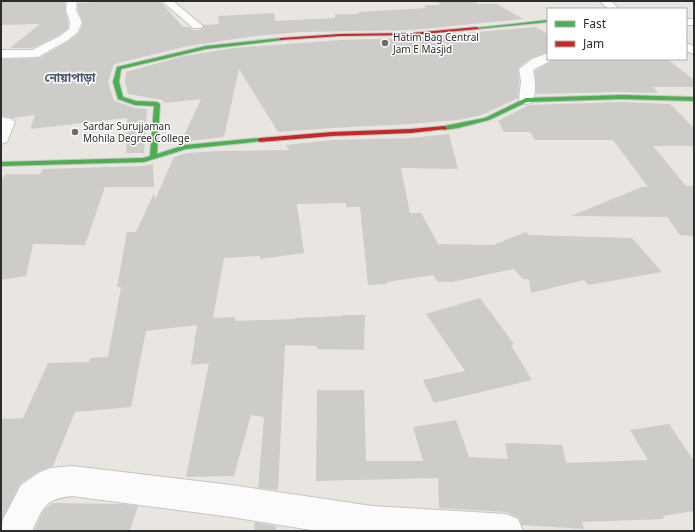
<svg xmlns="http://www.w3.org/2000/svg" width="695" height="532" font-family="'Noto Sans','Noto Sans Bengali',sans-serif">
<style>
.building{fill:#ceccc9}
.lines{fill:none;stroke-linecap:round;stroke-linejoin:round}
.street-casing{stroke:#c5c4c4;stroke-width:2}
.fast-casing{stroke:#c5c4c4;stroke-width:2}
.jam-casing{stroke:#c5c4c4;stroke-width:2}
.street{fill:#fcfbfb;fill-rule:evenodd}
.fast{fill:#4caf50;fill-rule:evenodd}
.jam{fill:#c62828;fill-rule:evenodd}
.poi-dot{fill:#6e6d6c;stroke:#fff;stroke-width:1.5}
.labels{text-anchor:middle;dominant-baseline:central;stroke-width:3;stroke-linejoin:round;paint-order:stroke}
.far-poi-label{font-size:10px;fill:#2c2c2c;stroke:#fff;text-anchor:start}
.far-quarter-label{font-size:12px;font-weight:bold;fill:#505978;stroke:#fff}
</style>
<rect width="100%" height="100%" fill="#e9e6e2"/>
<!-- building -->
<g class="building">
<path d="M1 1H65V10L68 22V28L59 35 32 48H10L40 24 1 25Z"/>
<path d="M111 1H160L183 27H189L193 30H201L204 25 219 24 218 16 274 13 275 21 335 18V14H359L358 12 426 8 424 5H440L438 1H475L477 4H497L523 19 412 30 300 32 255 36 188 46 114 64 108 82 114 101 135 108 147 109 144 153H126L127 118 30 129 35 115 13 118 1 116V59L39 58 69 41 79 33 83 23 78 10V3Z"/>
<path d="M536 27 548 34V52L531 58 518 68 519 81 518 98 482 115 458 120 411 124 332 128 278 132 239 69 224 137 181 142 201 99 165 103 162 100 128 94 125 82 126 72 184 56 234 48 340 40 412 38Z"/>
<path d="M553 59H667L694 80V87H653L658 93 621 92 536 94 535 71 553 61Z"/>
<path d="M621 102 670 104 694 128V146H653L686 186H694V236L680 235 667 217 571 216 642 187H648L613 140H535L530 132H504L498 121 529 105Z"/>
<path d="M449 134 458 169 401 168 410 213H421L438 244 493 245 526 232 529 235 632 238 662 272 588 285 584 280 531 293 529 279H523L514 269 452 282H438L433 275 387 282V284L368 285 360 207H346V203L297 204 304 253 260 259V256L224 258 213 318 235 317V321L295 319V318L342 316V315H365L364 350 317 349V346L285 345 278 490 258 488 264 417 251 415 234 476 186 477 209 363 191 365 197 325 146 331 131 407 75 412 53 466 39 471 20 484 1 522V419L23 418 48 363 89 362 90 358 108 357 121 287H117L127 232H136L154 193 155 200 174 157 187 153 220 151 289 150 286 145 332 140 411 138Z"/>
<path d="M153 164 154 187H105L85 245 33 244 26 276 1 280V180L6 174H40L43 169 144 166Z"/>
<path d="M480 298 514 344 511 345 532 380 434 403 423 380 465 371 426 314Z"/>
<path d="M317 390H364L366 461H423L413 427 456 420 469 457 508 459 505 443 562 445 566 463 648 460 630 430 669 424 694 461V511L663 516 664 519 582 522 584 529 522 525 519 518 506 512 439 508 438 478 316 481Z"/>
<path d="M53 503 124 504 138 506 130 531H34L43 511Z"/>
<path d="M255 522 276 526V531H254Z"/>
</g>
<g class="lines">
<!-- street casing -->
<g class="street-casing">
<g id="street">
<path d="M67 1H77L76 10 82 22 78 32 68 40 38 57 1 58V50H32L60 36 69 29 70 22 66 10Z"/>
<path d="M162 1H173L203 26 201 28H193Z"/>
<path d="M600 1H611L619 9H608Z"/>
<rect x="686" y="19" width="8" height="6"/>
<path d="M686 43 694 46V54L686 51Z"/>
<path d="M548 53V59L552 60 533 70C535 80 537 95 531 103L526 104 521 103 519 100 521 81 519 69 532 59Z"/>
<path d="M1 117 12 119 15 122 7 142 1 144Z"/>
<path d="M72 466 231 485 372 506 506 514 518 519 523 531H318L231 517 72 496C44 499 43 508 32 531H1L3 519 21 485 40 472 51 468Z"/>
</g>
</g>
<!-- fast casing -->
<g class="fast-casing">
<g id="fast">
<path d="M548 20V22L477 29 475 28Z"/>
<path d="M281 38H283V40L206 49 121 69 119 82 123 97 136 101 157 102 160 104 157 154 185 145 260 138 262 139V141L186 149 144 162 1 166V162L143 158 150 156 154 106 135 105 118 99 113 82 117 67 206 46Z"/>
<path d="M621 95 694 97V101L621 99 527 102 489 120 458 128 444 130 441 128 444 126 485 118 526 98Z"/>
</g>
</g>
<!-- jam casing -->
<g class="jam-casing">
<g id="jam">
<path d="M477 27 479 29 412 35 340 36 281 40 279 39 281 38 340 34 412 33Z"/>
<path d="M444 126 447 128 446 129 411 133 332 136 260 142 257 140 260 138 332 132 411 129Z"/>
</g>
</g>
<!-- street -->
<use href="#street" class="street"/>
<!-- fast -->
<use href="#fast" class="fast"/>
<!-- jam -->
<use href="#jam" class="jam"/>
</g>
<!-- markers -->
<g class="poi-dot">
<circle cx="385" cy="43" r="4"/>
<circle cx="75" cy="132" r="4"/>
</g>
<g class="labels">
<!-- far-poi labels -->
<g class="far-poi-label">
<text x="393" y="37">Hatim Bag Central<tspan x="393" dy="12">Jam E Masjid</tspan></text>
<text x="83" y="126">Sardar Surujjaman<tspan x="83" dy="12">Mohila Degree College</tspan></text>
</g>
<!-- far-quarter labels -->
<g class="far-quarter-label">
<text x="70" y="77">নোয়াপাড়া</text>
</g>
</g>
<!-- border -->
<rect width="695" height="532" fill="none" stroke="#2c2c2c" stroke-width="4"/>
<!-- legend -->
<rect x="547" y="8" width="140" height="52" fill="#ffffff" stroke="#ababab"/>
<rect x="555" y="21" width="20" height="6" fill="#4caf50" stroke="#ababab"/>
<text x="583" y="28" font-size="12" fill="#2c2c2c">Fast</text>
<rect x="555" y="41" width="20" height="6" fill="#c62828" stroke="#ababab"/>
<text x="583" y="48" font-size="12" fill="#2c2c2c">Jam</text>
</svg>
